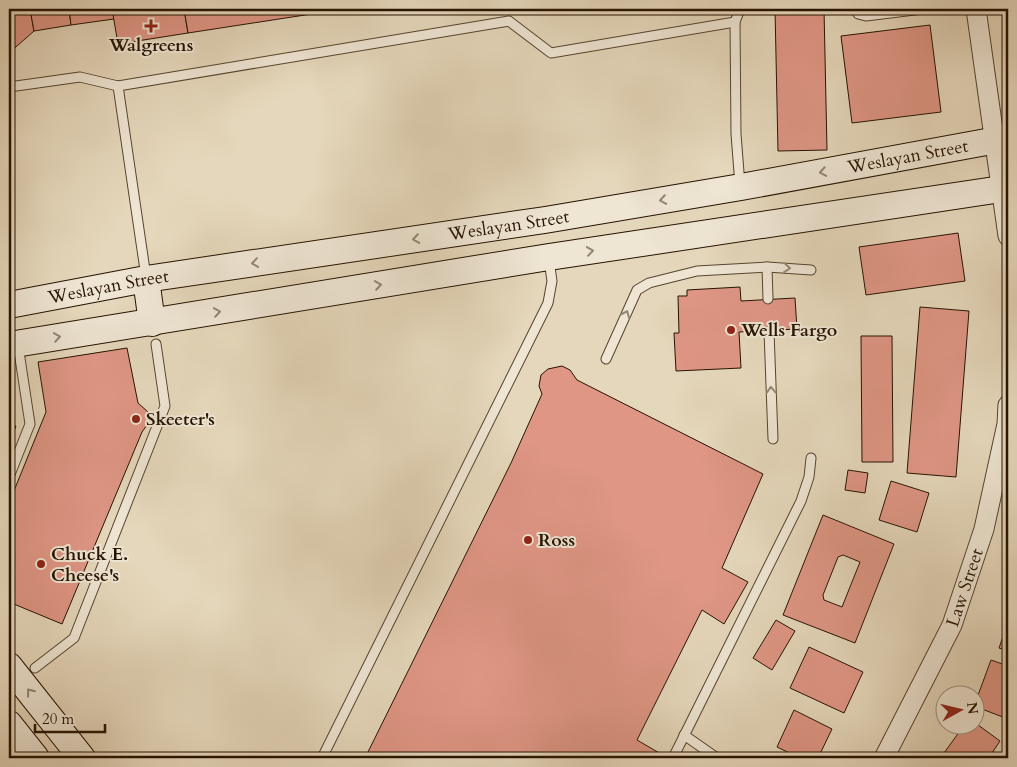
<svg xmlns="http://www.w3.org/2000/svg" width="1017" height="767" font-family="Cardo,serif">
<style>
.building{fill:#df9685;stroke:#261300;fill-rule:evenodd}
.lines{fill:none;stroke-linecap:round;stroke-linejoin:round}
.lane-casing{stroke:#56442f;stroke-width:11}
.street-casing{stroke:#56442f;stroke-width:21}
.secondary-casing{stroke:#261300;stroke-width:28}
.lane{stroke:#eee5d3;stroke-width:9}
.street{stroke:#eee5d3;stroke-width:19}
.secondary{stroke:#eee5d3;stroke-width:26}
.oneway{stroke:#948674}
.poi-dot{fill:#8f2418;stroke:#eee5d3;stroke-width:2}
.labels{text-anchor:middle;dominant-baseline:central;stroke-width:4;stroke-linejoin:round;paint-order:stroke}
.poi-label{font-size:18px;font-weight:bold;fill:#261300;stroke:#eee5d3;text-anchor:start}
.street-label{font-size:18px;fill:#261300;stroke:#eee5d3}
</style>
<rect width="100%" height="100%" fill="#e5d7bb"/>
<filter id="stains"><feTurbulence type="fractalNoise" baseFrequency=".004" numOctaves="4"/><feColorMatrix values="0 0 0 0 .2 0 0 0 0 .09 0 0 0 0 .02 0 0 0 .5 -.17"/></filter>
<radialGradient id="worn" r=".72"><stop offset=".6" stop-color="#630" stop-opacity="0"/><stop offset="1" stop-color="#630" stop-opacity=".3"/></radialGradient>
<!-- building -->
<g class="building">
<path d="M9 9H30L34 31 9 53Z"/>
<path d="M30 9H69L71 25 34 31Z"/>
<path d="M69 9H112L114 19 71 25Z"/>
<path d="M112 9H184L188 33 118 44Z"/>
<path d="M184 9H304L305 15 188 33Z"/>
<path d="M304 9H342L305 15Z"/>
<path d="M775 9H824L827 150 778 151Z"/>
<path d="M930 25 941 112 852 123 841 36Z"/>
<path d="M958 233 965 281 866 295 859 247Z"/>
<path d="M740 287 741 301 795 298 797 329 739 332 741 368 676 371 674 333H679L678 296H687V290Z"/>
<path d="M920 307 969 311 956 477 907 473Z"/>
<path d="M861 336H892L893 462H862Z"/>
<path d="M127 348 138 403 148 412 150 421 142 432 62 624 9 602V503L46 412 38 362Z"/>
<path d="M562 366 570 370 577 380 763 474 722 568 748 582 724 624 702 610 637 740 661 754 659 758H365L511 463 542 394 539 386 541 375 548 369Z"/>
<path d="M9 423 16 426 9 445Z"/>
<path d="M848 470 868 473 865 493 845 490Z"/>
<path d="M891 481 929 493 917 532 879 520Z"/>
<path d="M823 515 894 544 855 643 783 615ZM843 555 860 562 842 607 824 600 823 595 838 557Z"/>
<path d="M776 620 795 631 772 670 753 658Z"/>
<path d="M1008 622V651L999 648Z"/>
<path d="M809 647 863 672 844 713 790 688Z"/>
<path d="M991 660 1008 666V719L974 706Z"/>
<path d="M794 710 832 729 818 758H800L777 747Z"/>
<path d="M974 722 1000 741 992 753 998 758H951L944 753 965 724H974Z"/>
</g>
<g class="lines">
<!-- lane casing -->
<g class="lane-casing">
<g id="lane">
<path d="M855 9 858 14 866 16 923 9"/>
<path d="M118 86 146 277"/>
<path d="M9 87 80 77 118 86 509 21 551 53 735 22"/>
<path d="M740 185 736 134 735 22 740 9"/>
<path d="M767 267 768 299"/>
<path d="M769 331 773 439"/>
<path d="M606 359 637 290 649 283 697 271 767 267 811 270"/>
<path d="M9 477 30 424 18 345"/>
<path d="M35 668 74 638 165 406 156 344"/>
<path d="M684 735 717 758"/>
<path d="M322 758 548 303 552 281 549 260"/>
<path d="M673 758 801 501 809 477 811 458"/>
</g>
</g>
<!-- street casing -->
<g class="street-casing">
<g id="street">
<path d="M976 9 1008 236"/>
<path id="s1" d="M884 758 952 625 984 529 1007 424 1008 405"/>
</g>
</g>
<!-- secondary casing -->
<g class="secondary-casing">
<g id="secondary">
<path d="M146 279 152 323"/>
<path id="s2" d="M9 305 146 279 545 220 741 187 1008 138"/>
<path d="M9 345 549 257 1008 188"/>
<path d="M9 666 82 758"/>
<path d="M9 724 36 758"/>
</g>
</g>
<!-- lane -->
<use href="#lane" class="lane"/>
<!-- street -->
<use href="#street" class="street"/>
<!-- secondary -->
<use href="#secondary" class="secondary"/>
</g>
<!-- one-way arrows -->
<defs><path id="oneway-chevron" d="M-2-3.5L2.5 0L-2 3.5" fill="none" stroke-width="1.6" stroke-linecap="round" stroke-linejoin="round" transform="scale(1.25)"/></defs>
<g class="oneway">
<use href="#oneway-chevron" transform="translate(823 172) rotate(170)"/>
<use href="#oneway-chevron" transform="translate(663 200) rotate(171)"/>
<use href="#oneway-chevron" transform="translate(416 239) rotate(171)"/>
<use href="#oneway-chevron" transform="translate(590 251) rotate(-8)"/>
<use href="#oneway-chevron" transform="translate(255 263) rotate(172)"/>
<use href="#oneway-chevron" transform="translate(787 268) rotate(5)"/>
<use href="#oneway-chevron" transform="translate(378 285) rotate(-9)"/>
<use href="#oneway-chevron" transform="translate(217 312) rotate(-9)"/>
<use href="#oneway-chevron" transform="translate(626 314) rotate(-66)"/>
<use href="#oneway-chevron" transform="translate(57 337) rotate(-9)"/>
<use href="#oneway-chevron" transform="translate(771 390) rotate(-92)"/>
<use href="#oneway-chevron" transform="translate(30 692) rotate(-128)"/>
</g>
<!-- markers -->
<g class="poi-dot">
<path d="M148.5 18.5h5v5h5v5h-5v5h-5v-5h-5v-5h5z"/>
<circle cx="731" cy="330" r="5"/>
<circle cx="136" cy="419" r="5"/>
<circle cx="528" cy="540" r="5"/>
<circle cx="41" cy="564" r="5"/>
</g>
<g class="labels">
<!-- poi labels -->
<g class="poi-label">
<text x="151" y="45" text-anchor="middle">Walgreens</text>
<text x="741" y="330">Wells Fargo</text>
<text x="146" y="419">Skeeter's</text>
<text x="538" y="540">Ross</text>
<text x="51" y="554">Chuck E.<tspan x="51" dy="21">Cheese's</tspan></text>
</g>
<!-- street labels -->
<g class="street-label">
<text stroke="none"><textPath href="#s2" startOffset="911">Weslayan Street</textPath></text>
<text stroke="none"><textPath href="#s2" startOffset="506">Weslayan Street</textPath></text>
<text stroke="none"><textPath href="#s2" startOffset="101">Weslayan Street</textPath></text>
<text stroke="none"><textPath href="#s1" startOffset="189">Law Street</textPath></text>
</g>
</g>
<!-- margin -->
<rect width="1017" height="767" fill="none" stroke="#e5d7bb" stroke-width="30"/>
<rect x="10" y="10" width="997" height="747" fill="none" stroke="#261300" stroke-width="2.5"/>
<rect x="15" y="15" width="987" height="737" fill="none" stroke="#261300"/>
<!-- north arrow -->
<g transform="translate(960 710) rotate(82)"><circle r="24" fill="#eee5d3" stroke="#9e917f"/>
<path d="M0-4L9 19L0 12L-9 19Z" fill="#8f2418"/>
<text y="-8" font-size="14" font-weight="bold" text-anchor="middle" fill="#261300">N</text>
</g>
<!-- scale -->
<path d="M35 724v8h70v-8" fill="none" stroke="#261300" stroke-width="2.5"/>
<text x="42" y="724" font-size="15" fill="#261300" stroke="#eee5d3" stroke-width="4" paint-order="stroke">20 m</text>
<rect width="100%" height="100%" filter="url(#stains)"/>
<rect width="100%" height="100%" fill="url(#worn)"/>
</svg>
